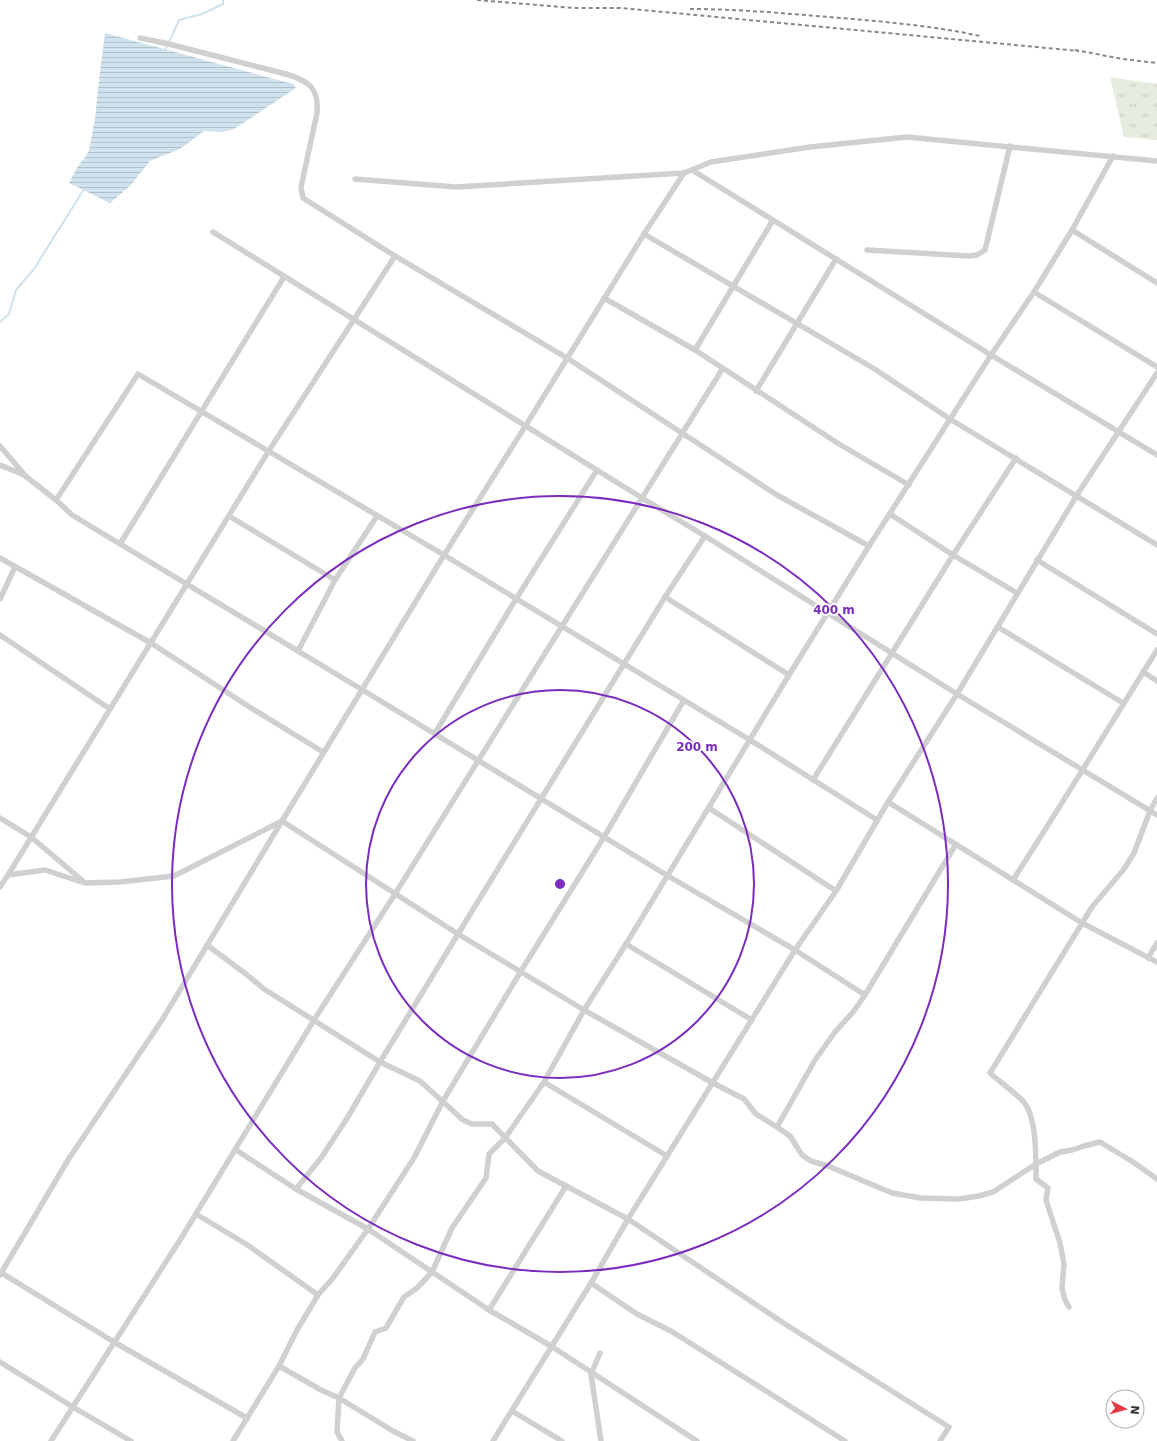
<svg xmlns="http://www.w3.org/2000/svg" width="1157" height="1441" font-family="'DejaVu Sans',sans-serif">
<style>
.grass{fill:url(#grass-tufts)}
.water{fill:url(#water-rules)}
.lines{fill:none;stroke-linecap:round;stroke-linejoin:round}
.stream{stroke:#cfe2ee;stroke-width:2}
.minor{stroke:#d0d0d0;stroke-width:5.5}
.rail{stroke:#888;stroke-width:2;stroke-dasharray:4 3;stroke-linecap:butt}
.ring{fill:none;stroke:#7b2cbf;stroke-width:2}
.centre{fill:#7b2cbf;stroke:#fff;stroke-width:2}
.ring-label{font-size:12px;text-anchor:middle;font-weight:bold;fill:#7b2cbf;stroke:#fff;stroke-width:4;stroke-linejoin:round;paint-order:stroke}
</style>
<defs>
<pattern id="grass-tufts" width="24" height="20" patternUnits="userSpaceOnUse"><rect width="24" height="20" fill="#e6ecdf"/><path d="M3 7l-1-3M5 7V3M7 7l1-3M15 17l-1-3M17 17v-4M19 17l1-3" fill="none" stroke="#c6cbc0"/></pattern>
<pattern id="water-rules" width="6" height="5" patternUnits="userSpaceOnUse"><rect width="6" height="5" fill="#cfe2ee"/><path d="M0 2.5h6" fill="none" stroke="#b2c2cd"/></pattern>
</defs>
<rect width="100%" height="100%" fill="#fff"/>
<!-- grass -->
<path class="grass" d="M1110 77 1157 84V140L1124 137Z"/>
<!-- water -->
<path class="water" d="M105 33 293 84 296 88 234 129 222 132 204 131 180 149 150 161 130 186 110 203 69 183 78 166 86 156 89 150 95 119 99 80Z"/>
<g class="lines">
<!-- stream -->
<g class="stream">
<path d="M165 51 179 20 202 14 223 4V0"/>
<path d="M0 322 9 314 16 290 34 269 84 189"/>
</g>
<!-- minor -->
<g class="minor">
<path d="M692 170 991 355 1157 455"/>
<path d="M355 179 456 187 684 173"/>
<path d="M1072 230 1157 283"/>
<path d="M213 232 642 498 705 536 957 694 1157 815"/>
<path d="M644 234 873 368 950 419 1157 545"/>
<path d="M867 250 969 256 977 255 985 250 1010 146"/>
<path d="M395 256 567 358 777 495 869 546"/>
<path d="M1034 292 1157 367"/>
<path d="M604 298 695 350 839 444 909 485"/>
<path d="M695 350 773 220"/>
<path d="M756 391 836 259"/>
<path d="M0 446 23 473"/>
<path d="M0 465 24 475 56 500 72 515 361 689 668 876 795 950 865 995"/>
<path d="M56 500 138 374 444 555 750 740 877 820"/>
<path d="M890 514 953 555 1017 593"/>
<path d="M229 516 335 580"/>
<path d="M120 544 284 277"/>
<path d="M0 558 151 643 251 708 323 752"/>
<path d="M1037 560 1157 634"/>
<path d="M665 597 789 675"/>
<path d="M0 599 15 567"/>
<path d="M998 627 1123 703"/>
<path d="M0 635 110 709"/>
<path d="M298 651 335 580 377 516"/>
<path d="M1143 672 1157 681"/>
<path d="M435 733 516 599 597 470"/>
<path d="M813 780 953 555 1016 458"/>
<path d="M888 802 1082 923 1157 962"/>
<path d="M709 808 836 891"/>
<path d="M0 818 31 837 83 881"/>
<path d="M8 875 268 452 395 256 303 198 301 187 317 113C319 88 309 81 286 74L169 44 140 38"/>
<path d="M1013 880C1062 804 1109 727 1157 650"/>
<path d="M0 887 8 875 45 870 85 883 120 882 174 876 282 821 444 555 526 425 644 234 684 173 711 162 810 147 907 137 1157 161"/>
<path d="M626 944 752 1020"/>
<path d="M207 945 246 974 264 989 380 1062 420 1081 463 1120 472 1124H492L538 1171 628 1219 785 1324 949 1427 940 1441"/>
<path d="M1148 958 1157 943"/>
<path d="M544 1082 667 1156"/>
<path d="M777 1127 815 1060 835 1032 853 1012 865 995 956 844"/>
<path d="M236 1150 296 1189 321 1158 346 1120 380 1062 458 934 665 597 705 536"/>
<path d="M566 1186 489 1310 551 1346 697 1441"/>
<path d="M296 1189 368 1229 489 1310"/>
<path d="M196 1214 246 1244 318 1295"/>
<path d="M0 1272 114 1342 247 1418"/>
<path d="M0 1275 68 1160 162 1020 282 821 458 934 584 1010 713 1083 744 1099 756 1114 777 1127 790 1136 802 1155 811 1161 828 1166 892 1193 921 1198 959 1199 979 1196 993 1192 1036 1164 1060 1152 1072 1150 1084 1146 1100 1142 1133 1162 1157 1179"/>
<path d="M591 1283 637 1314 671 1331 845 1441"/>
<path d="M1069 1307 1065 1300 1062 1288 1064 1264 1060 1243 1046 1200 1048 1188 1036 1179C1036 1158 1037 1117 1023 1101 1013 1091 1000 1082 990 1073L1092 907 1124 869 1134 853 1150 811 1157 798"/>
<path d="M600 1353 591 1374 601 1441"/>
<path d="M0 1362 73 1407 131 1441"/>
<path d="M279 1366 321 1390 339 1398 355 1368 363 1359 375 1332 386 1328 404 1297 417 1288 432 1272 452 1228 486 1178 489 1154 505 1138 544 1082 584 1010 626 944 789 675 869 546 991 355 1034 292 1072 230 1113 156"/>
<path d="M512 1411 562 1441"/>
<path d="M51 1441 180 1240 314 1020 395 894 723 368"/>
<path d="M233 1441 279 1366 297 1330 318 1295 333 1278 368 1229 414 1158 443 1101 521 971 604 837 684 700"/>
<path d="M342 1441 337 1432 339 1398 393 1431 413 1441"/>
<path d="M493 1441 591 1283 628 1219 795 950 836 891 888 802 957 694 1077 495 1157 373"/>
</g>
<!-- rail -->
<g class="rail">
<path d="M477 0 574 8H621L1079 51"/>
<path d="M690 9C741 9 791 14 841 18 888 22 934 26 980 36"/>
<path d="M1075 50 1123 59 1157 63"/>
</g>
</g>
<!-- distance rings -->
<g class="ring">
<circle cx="560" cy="884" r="194"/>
<circle cx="560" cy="884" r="388"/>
</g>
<circle cx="560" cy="884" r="6" class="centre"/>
<g class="ring-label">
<text x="834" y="614">400 m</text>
<text x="697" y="751">200 m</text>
</g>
<!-- north arrow -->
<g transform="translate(1125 1409) rotate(96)"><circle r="19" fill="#ffffff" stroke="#adadad"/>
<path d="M0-3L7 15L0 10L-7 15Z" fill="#e63946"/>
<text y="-6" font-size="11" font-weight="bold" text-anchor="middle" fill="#333333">N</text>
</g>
</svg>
